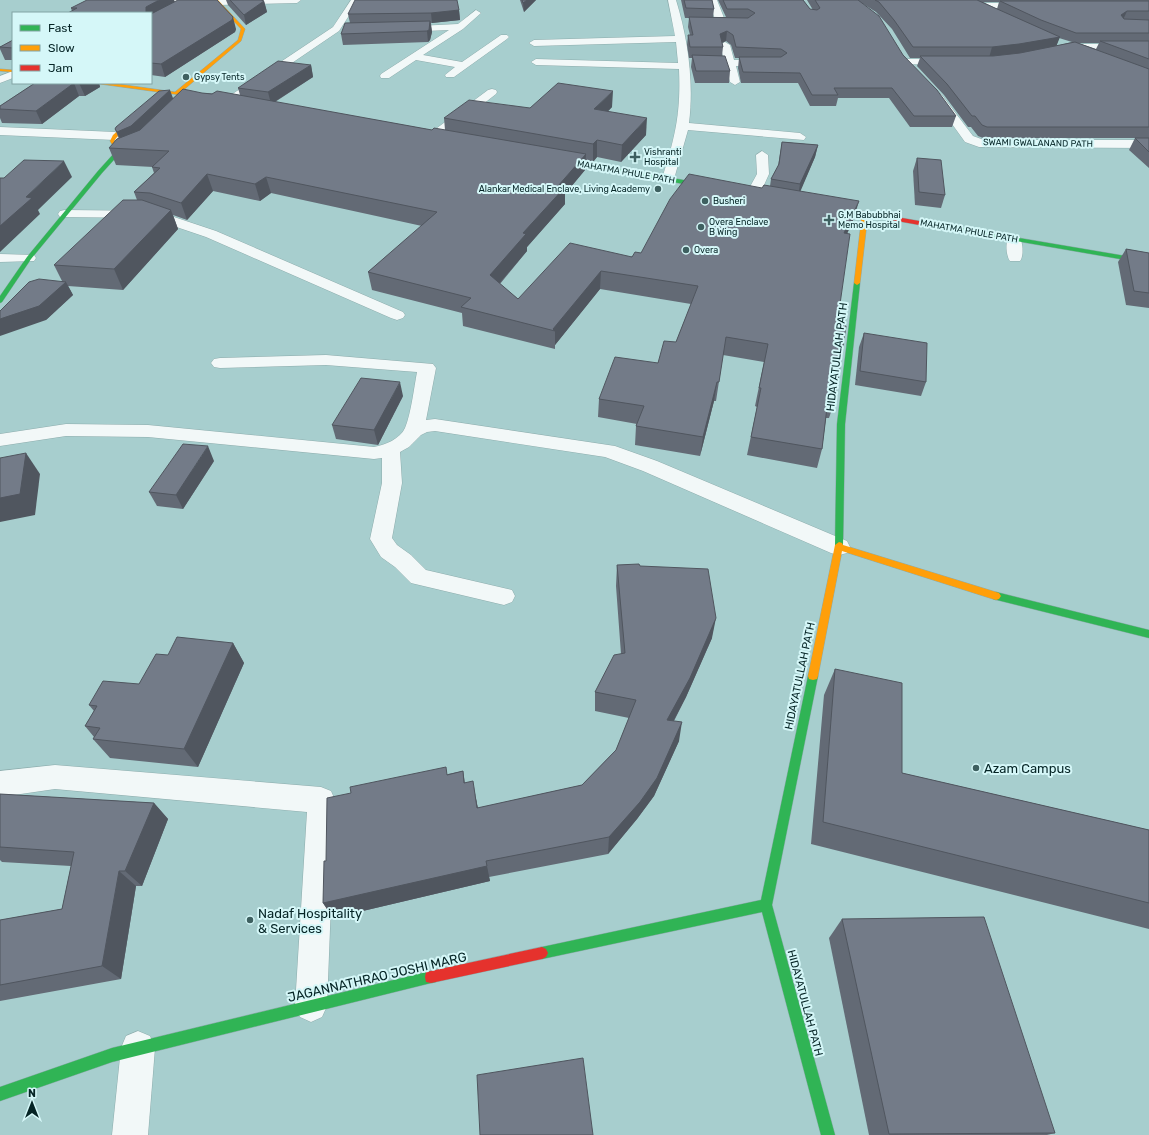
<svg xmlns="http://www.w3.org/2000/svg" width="1149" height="1135" font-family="Rubik,sans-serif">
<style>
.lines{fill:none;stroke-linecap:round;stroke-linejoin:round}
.street-casing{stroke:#8dacac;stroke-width:1}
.fast-casing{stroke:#8dacac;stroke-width:1}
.slow-casing{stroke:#8dacac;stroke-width:1}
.jam-casing{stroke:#8dacac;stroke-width:1}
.street{fill:#f2f8f8;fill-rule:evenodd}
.fast{fill:#30b455;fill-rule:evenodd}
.slow{fill:#ff9f0a;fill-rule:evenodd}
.jam{fill:#e5322d;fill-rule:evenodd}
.wall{fill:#636a75;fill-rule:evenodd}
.shaded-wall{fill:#50565f}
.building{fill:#737b88;stroke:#50565f}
.poi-dot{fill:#3e6060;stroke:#d5f7f8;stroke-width:1.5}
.labels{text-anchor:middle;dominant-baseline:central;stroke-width:4;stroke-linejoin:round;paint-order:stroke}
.far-poi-label{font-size:9px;fill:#052425;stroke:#d5f7f8;text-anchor:start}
.far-street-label{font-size:9px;fill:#052425;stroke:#d5f7f8}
.street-label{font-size:11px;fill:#052425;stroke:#d5f7f8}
.near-poi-label{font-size:13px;fill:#052425;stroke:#d5f7f8;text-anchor:start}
.near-street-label{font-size:13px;fill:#052425;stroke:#d5f7f8}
</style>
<rect width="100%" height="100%" fill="#a7cece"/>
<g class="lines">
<!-- street casing -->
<g class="street-casing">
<g id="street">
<path d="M151 0H301L297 3 218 5 155 3Z"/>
<path d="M351 0H359L339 31 233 103H225L223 101 225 99 333 27Z"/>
<path d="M668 0H676C688 39 694 82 689 123L800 133 806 137 804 140 688 130 674 179 673 182H663L662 179C675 137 681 114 679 69L536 65 531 62 536 59 678 63 676 42 534 46 529 43 534 40 675 36Z"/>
<path d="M709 0H717L726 23 724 25H718L716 23Z"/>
<path d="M975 3H1028L1032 6 1028 9 972 8 971 6Z"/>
<path d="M476 10 481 13 463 29 423 55 462 62 501 35H507L509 37 507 39 454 77H446L445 75 455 67 416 60 389 78H381L380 76 381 74 449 30 401 32 398 31V27L458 24Z"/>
<path d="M725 42 730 45 734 60H768L773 63 768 66H736L740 82 735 85 730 82 726 66 694 65 693 63 698 60H724L720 45Z"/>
<path d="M1073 44H1149V50H1073L1060 53 1055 50 1056 48Z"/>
<path d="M906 59H949L954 62 949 65 902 64 901 62 902 60Z"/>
<path d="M13 71V78L0 83V76Z"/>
<path d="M492 89 496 90 497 92 496 94 437 140H429L427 137 429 134 488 90Z"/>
<path d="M937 93 941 94 973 136 984 140H1149V148L979 147 965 142 932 96Z"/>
<path d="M0 127 115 132 121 136 115 140 0 135Z"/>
<path d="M762 151 768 155 769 174 760 194 758 197H748L746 194 757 174 756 155Z"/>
<path d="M65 210 156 211 216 231 403 312 405 315 403 318 397 320 391 318 206 237 150 218 60 217 58 214 60 211Z"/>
<path d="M1014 235 1019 236C1023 242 1024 256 1020 261H1010C1006 256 1005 242 1009 236Z"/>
<path d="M0 254 34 255 36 258 34 261 0 262Z"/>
<path d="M326 355 433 364 436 368 426 420 435 419 615 446 657 461 847 541 850 547 847 553 839 555 831 553 643 471 605 457 435 431 427 432 421 435 409 447 400 452 402 483 392 538 397 545 411 555 426 570 512 590 515 596 512 602 504 605 411 583 395 567 381 557 370 539 382 483V458L374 459 148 437 66 436 0 446V434L66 424 148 425 374 447C385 445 400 439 405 428 411 414 414 388 417 372L326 365 220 368 214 367 211 363 214 359 220 358Z"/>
<path d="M55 765 321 787 331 791 335 800 327 1006 322 1017 311 1022 300 1017 295 1006 307 812 55 789 0 797V771Z"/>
<path d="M138 1031 150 1036 155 1048 148 1135H112L121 1048 126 1036Z"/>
</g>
</g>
<!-- fast casing -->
<g class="fast-casing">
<g id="fast">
<path d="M136 142 140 143 121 152 102 173 31 259 2 302 0 303V296L27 257 98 171 117 150Z"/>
<path d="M557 158 712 185 715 187 712 189 555 161V159Z"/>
<path d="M925 222 1149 260V264L923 225 922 224Z"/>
<path d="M857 281 860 283 845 424 843 545 839 548 835 545 837 424 854 283Z"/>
<path d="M996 592 1149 630V638L993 599 991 596 993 593Z"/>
<path d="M813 672 817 673 818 676 772 905 835 1135H821L762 912 542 959 538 957 536 953 538 949 542 947 761 900 808 676 809 673Z"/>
<path d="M431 971 436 972 437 977 436 982 431 983 112 1062 0 1101V1087L112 1048Z"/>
</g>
</g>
<!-- slow casing -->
<g class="slow-casing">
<g id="slow">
<path d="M214 0H218L245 29 241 41 180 93 208 97 210 99 100 84V83H111L175 92 238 40 241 29Z"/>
<path d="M0 69 13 70V72L0 71Z"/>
<path d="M138 113 142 114 117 137 114 141 122 151 117 152 110 141 113 135Z"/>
<path d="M865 212 868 214 860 283 857 285 854 283 862 214Z"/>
<path d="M839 542 842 543 843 545 999 593 1001 596 999 599 996 600 842 551 818 676 817 679 813 680 809 679 808 676 835 545Z"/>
</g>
</g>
<!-- jam casing -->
<g class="jam-casing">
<g id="jam">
<path d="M827 205 925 222 928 224 925 226 825 208 824 207Z"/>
<path d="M542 947 546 949 548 953 546 957 542 959 431 983 426 982 425 977 426 972 431 971Z"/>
</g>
</g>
<!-- street -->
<use href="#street" class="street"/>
<!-- fast -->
<use href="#fast" class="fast"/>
<!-- slow -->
<use href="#slow" class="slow"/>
<!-- jam -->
<use href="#jam" class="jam"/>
</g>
<!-- wall -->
<g class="wall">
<path d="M174 0 175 2 236 29 235 32 165 77 151 75V13L72 11 71 8Z"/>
<path d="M226 0H261L264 1 267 12 246 25 228 5Z"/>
<path d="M520 0H536L524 12Z"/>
<path d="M681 0H712L714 9 713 17H726L718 0H803L810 9 813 10 807 0H1149V168L1129 150 1135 138H983L978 136 971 127H968L944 95 917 66 920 58H910L892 29 876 12 860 2 903 55 956 116 952 127H910L889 98H838L836 106H810L798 83H741L738 68 739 58H735L731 45 726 41 722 43 723 47 722 56 730 71 729 83H695L691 67 692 58H689L687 45 688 35H690L688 27 689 18H685ZM983 2H999L997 9ZM1059 38 1072 42 1056 46ZM1078 43H1099L1096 49Z"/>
<path d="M459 10 460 20 431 23 432 32 430 40 428 42 343 45 341 34 350 23 348 14Z"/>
<path d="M13 40V60H5L0 49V47Z"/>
<path d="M311 65 313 77 275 102 432 130H445L444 118 530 108 612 107 608 111 646 135 621 162 597 157 593 162 586 160 585 170 565 194V204L527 247V251L500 284 518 299 641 253 762 188 770 186 771 179 778 166 782 142 818 145 815 157 800 191 854 218 847 233 837 325 835 400 829 418H826L822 449 817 468 747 455 757 407 755 406 764 362 723 355 716 401H714L700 456 635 445 636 426 637 424 598 417 599 399 658 363 676 342 691 304 600 289 555 345V349L463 326 462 313 372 290 368 272 422 226 271 193 260 201 213 191 187 220 173 215 178 229 123 290 68 286 73 295 46 320 62 281 54 265 137 200 134 192 154 173 152 167H153L116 165 109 148 119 139 115 129 173 98 202 93 240 95 238 88Z"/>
<path d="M35 83H99L100 87 85 96H79L42 124 2 123 0 118V106Z"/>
<path d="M917 158 945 195 941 208 915 205 913 171Z"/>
<path d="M1126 249 1149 253V308L1126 305 1118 262Z"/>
<path d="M864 333 926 382 921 396 855 385 859 347Z"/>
<path d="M403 396 378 445 336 439 332 425Z"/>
<path d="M214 461 183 509 157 506 149 492Z"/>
<path d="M617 565 712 638 686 697 674 721 679 741 654 796 637 819 608 854 489 877 490 881 333 918 323 903 326 861 448 774 463 771 465 783 476 799 478 808 582 785 616 750 629 718 595 711V692L621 654 616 586Z"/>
<path d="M233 643 244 663 198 767 110 758 93 739 94 737 85 726 94 711 89 705 139 684 168 655Z"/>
<path d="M835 669 902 773 1149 830V929L811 844 824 695Z"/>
<path d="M0 794 154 803 168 819 142 886H136L121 979 0 1001V920L62 909 71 866 2 862 0 860Z"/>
<path d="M842 919 1055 1133 1047 1135H869L829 938Z"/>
</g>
<!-- shaded-wall -->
<g class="shaded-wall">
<path d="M159 0H174L175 4 151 18V13H146V7Z"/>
<path d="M527 0H536L524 12 523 3Z"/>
<path d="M264 1 267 12 246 25 244 15Z"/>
<path d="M459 10 460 20 432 23 431 13Z"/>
<path d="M1127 11 1123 20 1121 15Z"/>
<path d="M233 17 236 29 235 32 165 77 161 64Z"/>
<path d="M430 21 432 32 430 40 428 42 427 31Z"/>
<path d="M727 31 726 41 719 44 720 34Z"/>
<path d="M1060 37 1056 47 1016 55 989 58 992 47Z"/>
<path d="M311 65 313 77 271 104 268 92Z"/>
<path d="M74 83 79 96 42 124 36 111Z"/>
<path d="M79 83H99L100 87 85 96Z"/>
<path d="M170 90 174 101 136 138 122 144 117 132Z"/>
<path d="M613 91 612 107 594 126V109Z"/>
<path d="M647 118 646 135 621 162 622 145Z"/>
<path d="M597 140V157L593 162V144Z"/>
<path d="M818 145 815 157 798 197 800 184Z"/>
<path d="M586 154 585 170 565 194V204L527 247V251L491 293 490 275 523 233 558 186Z"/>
<path d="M64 161 72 177 38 210 40 214 0 252V226L26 197Z"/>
<path d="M207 174 213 191 187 220 181 203Z"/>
<path d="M266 177 271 193 260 201 255 184Z"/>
<path d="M859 201 854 218 840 250 844 233Z"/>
<path d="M171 210 178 229 123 290 114 269Z"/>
<path d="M601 271 600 289 555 345V331L553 329Z"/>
<path d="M66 282 73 295 46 320 0 336V319Z"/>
<path d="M400 382 403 396 378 445 374 430Z"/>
<path d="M717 382 714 401 700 456 703 437Z"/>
<path d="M208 446 214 461 183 509 176 495Z"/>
<path d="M26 453 40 474 35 515 0 522V498Z"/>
<path d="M716 618 712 638 686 697 664 739 667 720Z"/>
<path d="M233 643 244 663 198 767 184 749Z"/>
<path d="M682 722 679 741 654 796 637 819 608 854 609 837Z"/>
<path d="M473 781 476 799 481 825 477 808Z"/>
<path d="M154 803 168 819 142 886 125 871Z"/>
<path d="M486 861 490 881 333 918 323 903Z"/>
<path d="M119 871 136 886 121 979 102 966Z"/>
</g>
<!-- building -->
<g class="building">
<path d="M87 0H159L146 7V13H68L77 8H71Z"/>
<path d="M178 0H217L233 17 232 20 161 64 151 63V14Z"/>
<path d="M230 0H261L264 1 244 15Z"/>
<path d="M355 0H457L459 10 431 13 348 14Z"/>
<path d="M522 0H527L523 3Z"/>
<path d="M684 0H712L714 9 686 8Z"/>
<path d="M723 0H803L810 9 817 10 820 8 815 0H858L879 16 903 55 937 90 956 116H914L892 88H834L838 95H812L800 73 743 72 739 57H781L787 53 781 49 736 47 733 35 727 31 720 34 723 47H690L688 35H693L689 17 748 18 755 13 748 9H727Z"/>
<path d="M875 0H977L1060 37 1019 44 992 47H913L894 20 879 2Z"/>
<path d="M1000 1H1149V11H1127L1121 15 1124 19 1149 20V33H1076L1041 20Z"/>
<path d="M430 21 429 30 427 31 341 34 345 23Z"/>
<path d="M13 40V48L0 47Z"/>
<path d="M1100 41H1149V59Z"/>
<path d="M1075 42 1149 69V127H987L982 125 975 116H972L947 84 920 56H993L1020 53Z"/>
<path d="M692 55 725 56 730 71H696Z"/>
<path d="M278 61 311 65 268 92 238 88Z"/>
<path d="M35 83H74L36 111 0 109V106Z"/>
<path d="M558 83 613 91 594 109 647 118 622 145 597 140 593 144 444 118 469 100 530 108Z"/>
<path d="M183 89 202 93 212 94 217 91 432 130 434 128 586 154 558 186 565 187 523 233 526 234 490 275 518 299 570 243 632 257 635 252 641 253 670 199 689 174 762 188 764 185 859 201 844 233 850 234 837 325 846 326 835 400 828 399 822 449 751 437 761 388H759L768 344 726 337 719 382H717L703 437 636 426 644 406 599 399 615 357 658 363 664 341 676 342 698 286 601 271 553 329 555 331 461 307 471 298 368 272 437 212 266 177 255 184 207 174 181 203 150 193 134 192 160 168 152 167 169 151 109 148 117 139 140 130Z"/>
<path d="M170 90 131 126 117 132 115 129 116 127 159 91Z"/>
<path d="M1135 138H1149V152Z"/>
<path d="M782 142 818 145 800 184 771 179 779 164Z"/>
<path d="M917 158 941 160 945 195 919 192Z"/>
<path d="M24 160 64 161 26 197 32 198 0 226V178H4Z"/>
<path d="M123 200H142L171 210 114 269 54 265Z"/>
<path d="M1126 249 1149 253V293L1134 291Z"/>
<path d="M39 279 66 282 39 306 0 319V311L29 282Z"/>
<path d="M864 333 927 343 926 382 860 371Z"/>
<path d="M361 378 400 382 374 430 332 425Z"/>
<path d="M183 444 208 446 176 495 149 492Z"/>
<path d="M26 453 20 494 0 498V458Z"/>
<path d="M639 564 640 566 708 569 716 618 690 678 667 720 682 722 657 778 640 802 609 837 486 861 487 866 323 903 324 861H326L327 798 351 793 350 787 446 767 447 775 463 771 464 783 473 781 477 808 582 785 616 750 636 700 595 692 614 655 625 653 617 565Z"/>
<path d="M177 637 233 643 184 749 93 739 100 728 85 726 97 706 89 705 103 681 139 684 156 654 168 655Z"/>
<path d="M835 669 902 683V773L1149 830V903L823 822Z"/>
<path d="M0 794 154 803 125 871H119L102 966 0 985V920L62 909 74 852 0 847Z"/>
<path d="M984 917 1055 1133 889 1134 842 919Z"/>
<path d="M583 1058 593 1135H480L477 1075Z"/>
</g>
<!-- markers -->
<g class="poi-dot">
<circle cx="186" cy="77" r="4"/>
<path d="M633 151h4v4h4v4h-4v4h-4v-4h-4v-4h4z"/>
<circle cx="658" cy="189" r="4"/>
<circle cx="705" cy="201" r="4"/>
<path d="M827 214h4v4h4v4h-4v4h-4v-4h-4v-4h4z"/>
<circle cx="701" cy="227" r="4"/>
<circle cx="686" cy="250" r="4"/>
<circle cx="976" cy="768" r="4"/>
<circle cx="250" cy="920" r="4"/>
</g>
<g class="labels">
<!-- far-poi labels -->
<g class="far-poi-label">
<text x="194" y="77">Gypsy Tents</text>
<text x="644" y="152">Vishranti<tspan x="644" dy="10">Hospital</tspan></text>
<text x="650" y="189" text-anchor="end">Alankar Medical Enclave, Living Academy</text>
<text x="713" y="201">Busheri</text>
<text x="838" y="215">G.M Babubbhai<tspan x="838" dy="10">Memo Hospital</tspan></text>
<text x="709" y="222">Overa Enclave<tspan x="709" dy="10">B Wing</tspan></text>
<text x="694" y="250">Overa</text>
</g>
<!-- far-street labels -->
<g class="far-street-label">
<text transform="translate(1038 143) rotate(1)">SWAMI GWALANAND PATH</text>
<text transform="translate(626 172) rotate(10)">MAHATMA PHULE PATH</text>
<text transform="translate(969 231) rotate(10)">MAHATMA PHULE PATH</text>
</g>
<!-- street labels -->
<g class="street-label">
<text transform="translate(837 357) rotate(-83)">HIDAYATULLAH PATH</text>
<text transform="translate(800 676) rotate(-78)">HIDAYATULLAH PATH</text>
<text transform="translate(805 1003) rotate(75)">HIDAYATULLAH PATH</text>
</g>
<!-- near-poi labels -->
<g class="near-poi-label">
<text x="984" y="768">Azam Campus</text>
<text x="258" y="913">Nadaf Hospitality<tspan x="258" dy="15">&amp; Services</tspan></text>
</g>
<!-- near-street labels -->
<g class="near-street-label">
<text transform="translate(377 977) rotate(-13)">JAGANNATHRAO JOSHI MARG</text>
</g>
</g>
<!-- legend -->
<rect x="12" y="12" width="140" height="72" fill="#d5f7f8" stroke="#82a3a4"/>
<rect x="20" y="25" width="20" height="6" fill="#30b455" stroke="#82a3a4"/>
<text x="48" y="32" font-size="12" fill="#052425">Fast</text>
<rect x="20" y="45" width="20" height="6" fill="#ff9f0a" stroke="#82a3a4"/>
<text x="48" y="52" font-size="12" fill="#052425">Slow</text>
<rect x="20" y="65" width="20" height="6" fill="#e5322d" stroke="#82a3a4"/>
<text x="48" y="72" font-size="12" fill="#052425">Jam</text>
<!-- north arrow -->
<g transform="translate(32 1103)" stroke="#d5f7f8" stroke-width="3" paint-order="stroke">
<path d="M0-3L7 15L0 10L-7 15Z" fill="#052425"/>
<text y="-6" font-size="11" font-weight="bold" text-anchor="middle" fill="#052425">N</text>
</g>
</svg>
